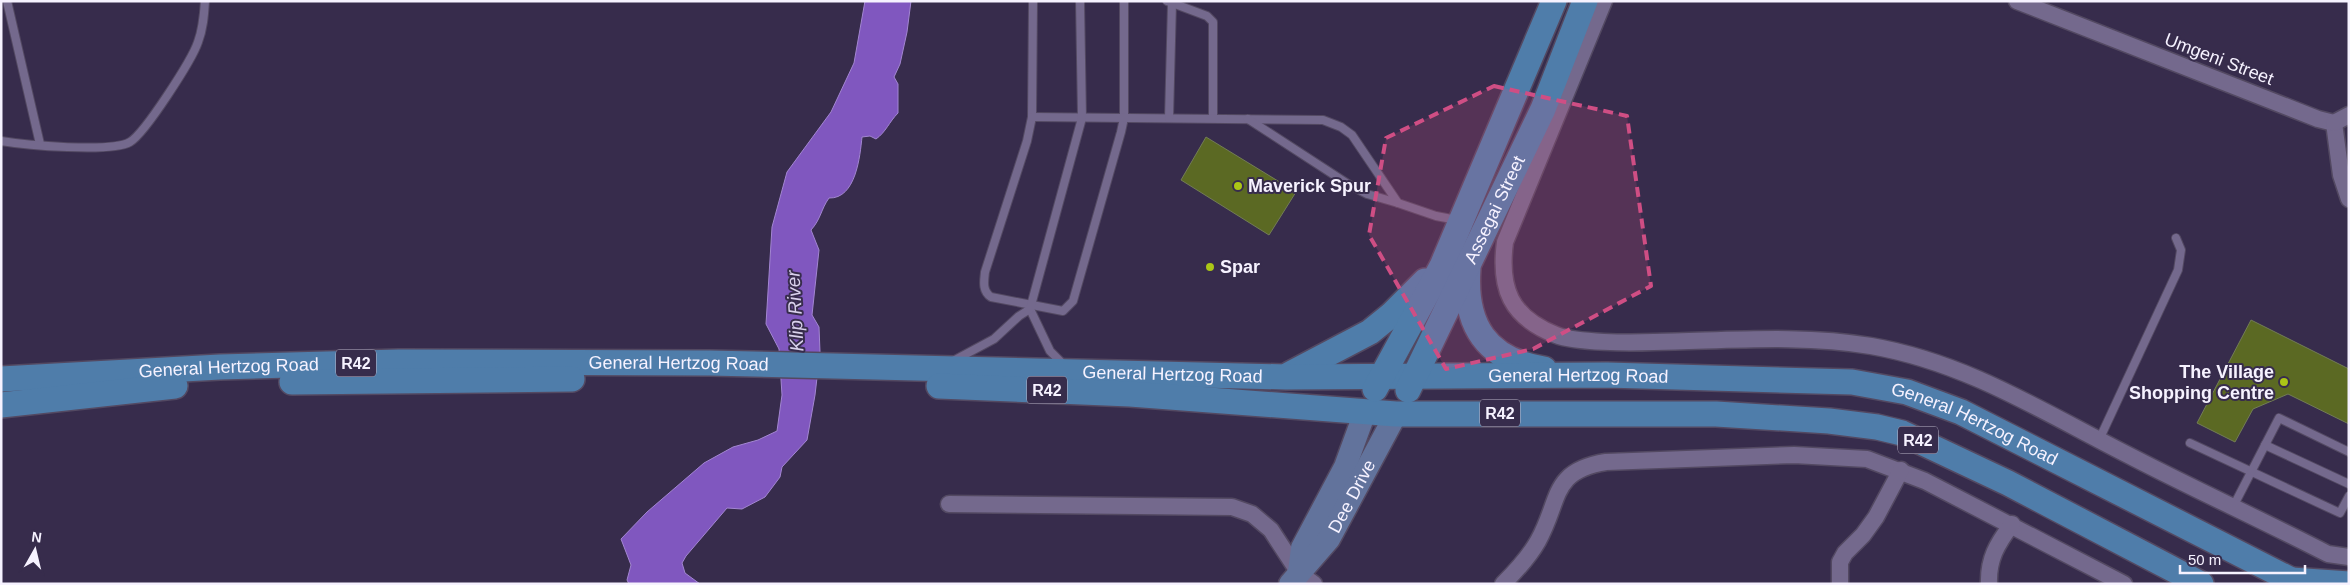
<svg xmlns="http://www.w3.org/2000/svg" width="2350" height="585" font-family="Arial,sans-serif">
<style>
.water{fill:#8057bf;stroke:#a386d2}
.building{fill:#5b6923;stroke:#727c56}
.lines{fill:none;stroke-linecap:round;stroke-linejoin:round}
.lane-casing{stroke:#534962;stroke-width:10}
.street-casing{stroke:#534962;stroke-width:19}
.secondary-casing{stroke:#534962;stroke-width:25}
.primary-casing{stroke:#534962;stroke-width:28}
.lane{stroke:#74698d;stroke-width:8}
.street{stroke:#74698d;stroke-width:16}
.secondary{stroke:#62739c;stroke-width:22}
.primary{stroke:#4f7daa;stroke-width:25}
.marked{fill:#cf4e84;fill-opacity:0.2;stroke:#cf4e84;stroke-width:4;stroke-dasharray:10 6;stroke-linejoin:round}
.poi-dot{fill:#abc616;stroke:#372c4c;stroke-width:2}
.labels{text-anchor:middle;dominant-baseline:central;stroke-width:4;stroke-linejoin:round;paint-order:stroke}
.shield{fill:#372c4c;stroke:#bdb7c9;stroke-width:1}
.shield-label{font-size:16px;font-weight:bold;fill:#f6f2ff}
.street-label{font-size:18px;fill:#f6f2ff;stroke:#372c4c}
.poi-label{font-size:18px;font-weight:bold;fill:#f6f2ff;stroke:#372c4c;text-anchor:start}
.water-label{font-size:19px;font-style:italic;fill:#d9d1ec;stroke:#372c4c}
</style>
<rect width="100%" height="100%" fill="#372c4c"/>
<!-- water -->
<path class="water" d="M865 1H911L907 32 900 64 894 77 898 84V113C889 122 886 132 876 139L870 136 862 137C860 156 856 199 829 198 821 209 821 219 811 230L819 250 812 315 819 327 820 352 815 395 807 440 782 467 780 477 765 497 742 509 727 508 686 556 682 563 685 573 700 584H629L627 580 631 565 621 539 647 512 704 463 733 447 758 440 777 431 782 395 779 349 766 324 772 227 787 172 831 112 854 63Z"/>
<!-- building -->
<g class="building">
<path d="M1206 137 1296 192 1269 235 1181 180Z"/>
<path d="M2251 320 2349 369V424L2288 394 2253 409 2235 442 2197 423Z"/>
</g>
<g class="lines">
<!-- lane casing -->
<g class="lane-casing">
<g id="lane">
<path d="M7 1 40 144"/>
<path d="M1033 1 1032 117 1027 141 985 272C984 281 982 291 991 297L1063 311 1073 301 1121 132 1124 118V1"/>
<path d="M1167 1 1207 16 1213 22V118"/>
<path d="M1032 117 1323 120 1341 127 1352 135 1398 203 1436 216 1457 220"/>
<path d="M1169 118 1172 3"/>
<path d="M1248 119 1348 184 1367 194 1398 203"/>
<path d="M1 141C25 145 111 153 130 142 145 133 192 60 198 42 203 29 204 16 205 1"/>
<path d="M1030 309 1050 351 1065 366"/>
<path d="M953 361 994 339 1019 316 1030 309 1082 118 1080 1"/>
<path d="M2099 440 2178 270 2181 250 2176 238"/>
<path d="M2190 443 2340 513 2349 496"/>
<path d="M2265 445 2349 484"/>
<path d="M2233 507 2279 418 2349 452"/>
</g>
</g>
<!-- street casing -->
<g class="street-casing">
<g id="street">
<path d="M1604 1 1505 242C1499 288 1510 317 1556 335 1577 343 1630 343 1654 342 1725 341 1800 334 1871 346 1969 363 2046 414 2134 458 2198 491 2264 521 2328 554L2349 557"/>
<path d="M2017 1 2318 119 2334 123 2341 175 2349 199"/>
<path d="M2334 123 2349 115"/>
<path d="M949 504 1232 507 1252 514 1271 530 1299 573 1314 584"/>
<path d="M1503 584C1516 571 1529 557 1538 541 1561 500 1550 471 1606 462L1794 455 1867 459 1925 481 2124 584"/>
<path d="M1840 584V562L1845 553 1863 535 1876 517 1901 470"/>
<path d="M1989 584C1988 559 1997 544 2012 524"/>
</g>
</g>
<!-- secondary casing -->
<g class="secondary-casing">
<g id="secondary">
<path d="M1299 572 1302 548 1345 467 1365 412"/>
<path id="s1" d="M1290 584 1329 539 1396 414"/>
</g>
</g>
<!-- primary casing -->
<g class="primary-casing">
<g id="primary">
<path d="M1468 269C1464 325 1486 360 1544 369"/>
<path d="M1290 374 1370 332 1391 315 1425 281"/>
<path id="s2" d="M1 379 220 367 399 362 710 363 1286 377 1607 375 1852 382 1907 392 1961 412 2299 584"/>
<path d="M292 382 572 379"/>
<path d="M939 386 1130 394 1396 414H1716L1829 421 1877 427 1902 433 2008 483 2201 584"/>
<path d="M1375 389 1442 266 1554 1"/>
<path id="s3" d="M1408 390 1543 109 1585 1"/>
<path d="M1 405 175 386"/>
<path d="M2291 580 2349 584"/>
</g>
</g>
<!-- lane -->
<use href="#lane" class="lane"/>
<!-- street -->
<use href="#street" class="street"/>
<!-- secondary -->
<use href="#secondary" class="secondary"/>
<!-- primary -->
<use href="#primary" class="primary"/>
</g>
<!-- marked area -->
<path class="marked" d="M1494 86 1627 116 1651 286 1533 349 1446 369 1369 235 1386 138Z"/>
<!-- markers -->
<g class="poi-dot">
<circle cx="1238" cy="186" r="5"/>
<circle cx="1210" cy="267" r="5"/>
<circle cx="2284" cy="382" r="5"/>
</g>
<g class="labels">
<!-- shield labels -->
<g class="shield">
<rect x="336" y="349.5" width="40" height="27" rx="4"/>
<rect x="1027" y="376.5" width="40" height="27" rx="4"/>
<rect x="1480" y="399.5" width="40" height="27" rx="4"/>
<rect x="1898" y="426.5" width="40" height="27" rx="4"/>
</g>
<g class="shield-label">
<text x="356" y="363">R42</text>
<text x="1047" y="390">R42</text>
<text x="1500" y="413">R42</text>
<text x="1918" y="440">R42</text>
</g>
<!-- street labels -->
<g class="street-label">
<text transform="translate(2219 59) rotate(21)">Umgeni Street</text>
<text stroke="none"><textPath href="#s3" startOffset="200">Assegai Street</textPath></text>
<text stroke="none"><textPath href="#s2" startOffset="678">General Hertzog Road</textPath></text>
<text stroke="none"><textPath href="#s2" startOffset="228">General Hertzog Road</textPath></text>
<text stroke="none"><textPath href="#s2" startOffset="1172">General Hertzog Road</textPath></text>
<text stroke="none"><textPath href="#s2" startOffset="1578">General Hertzog Road</textPath></text>
<text stroke="none"><textPath href="#s2" startOffset="1982">General Hertzog Road</textPath></text>
<text stroke="none"><textPath href="#s1" startOffset="108">Dee Drive</textPath></text>
</g>
<!-- poi labels -->
<g class="poi-label">
<text x="1248" y="186">Maverick Spur</text>
<text x="1220" y="267">Spar</text>
<text x="2274" y="372" text-anchor="end">The Village<tspan x="2274" dy="21">Shopping Centre</tspan></text>
</g>
<!-- water labels -->
<g class="water-label">
<text transform="translate(795 311) rotate(-93)">Klip River</text>
</g>
</g>
<!-- border -->
<rect width="2350" height="585" fill="none" stroke="#f6f2ff" stroke-width="5"/>
<!-- north arrow -->
<g transform="translate(35 550) rotate(8)" stroke="#372c4c" stroke-width="4" paint-order="stroke">
<path d="M0-4L9 19L0 12L-9 19Z" fill="#f6f2ff"/>
<text y="-8" font-size="14" font-weight="bold" text-anchor="middle" fill="#f6f2ff">N</text>
</g>
<!-- scale -->
<path d="M2180 565v8h125v-8" fill="none" stroke="#f6f2ff" stroke-width="2.5"/>
<text x="2188" y="565" font-size="15" fill="#f6f2ff" stroke="#372c4c" stroke-width="4" paint-order="stroke">50 m</text>
</svg>
